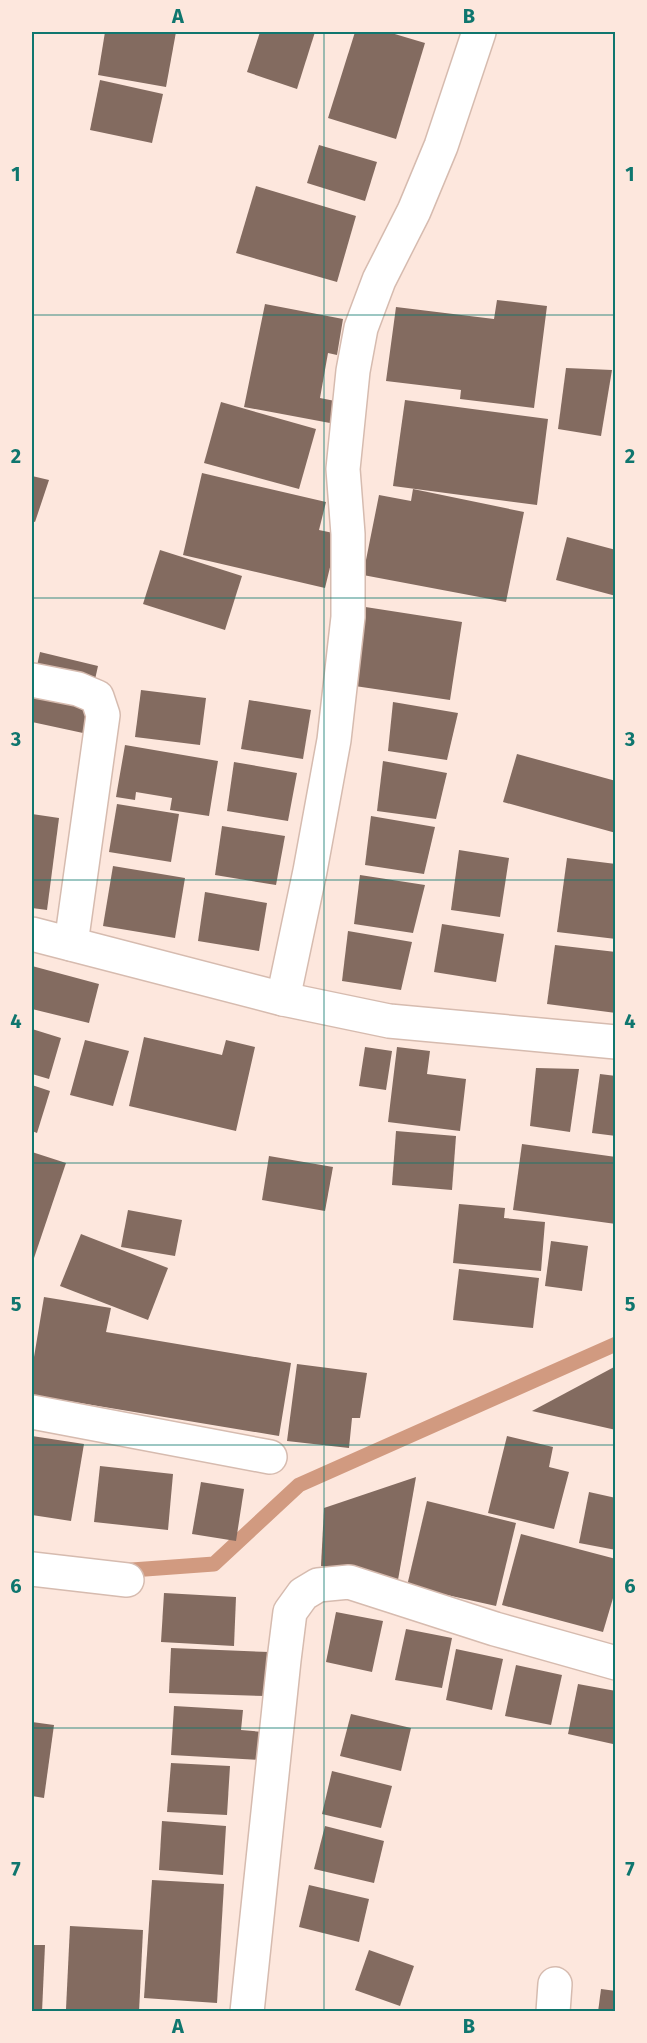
<svg xmlns="http://www.w3.org/2000/svg" width="647" height="2043" font-family="'Fira Sans',sans-serif">
<style>
.lines{fill:none;stroke-linecap:round;stroke-linejoin:round}
.stream{stroke:#d19a80;stroke-width:15}
.building{fill:#836b60}
.street-casing{stroke:#d6bbaf;stroke-width:36}
.street{stroke:#fff;stroke-width:33}
.grid{fill:none;stroke:#0f766e;stroke-width:1.5;stroke-opacity:0.55}
.neatline{fill:none;stroke:#0f766e;stroke-width:2}
.grid-label{font-size:20px;text-anchor:middle;font-weight:bold;fill:#0f766e}
</style>
<rect width="100%" height="100%" fill="#fde7dd"/>
<g class="lines">
<!-- stream -->
<path class="stream" d="M118 1571 214 1564 299 1485 616 1344"/>
</g>
<!-- building -->
<g class="building">
<path d="M105 32H176L166 87 98 75Z"/>
<path d="M260 32H315L297 89 247 72Z"/>
<path d="M355 32H388L425 43 396 139 328 118Z"/>
<path d="M100 80 163 94 152 143 90 130Z"/>
<path d="M319 145 377 162 365 201 307 183Z"/>
<path d="M256 186 356 216 337 282 236 253Z"/>
<path d="M497 300 547 306 534 408 460 399 461 390 386 381 396 307 494 319Z"/>
<path d="M265 304 343 319 337 355 328 353 320 398 335 401 330 423 244 407Z"/>
<path d="M566 368 612 370 601 436 558 429Z"/>
<path d="M405 400 548 419 537 505 393 486Z"/>
<path d="M221 402 316 429 299 489 204 463Z"/>
<path d="M202 473 326 502 319 530 338 534 325 588 183 555Z"/>
<path d="M32 476 49 480 35 522 32 521Z"/>
<path d="M413 489 524 512 506 602 363 575 379 495 411 501Z"/>
<path d="M567 537 616 550V596L556 580Z"/>
<path d="M160 550 242 576 225 630 143 604Z"/>
<path d="M359 606 462 622 450 700 348 685Z"/>
<path d="M40 652 98 666 83 733 32 722V689Z"/>
<path d="M141 690 206 698 200 745 135 737Z"/>
<path d="M249 700 311 710 303 759 241 749Z"/>
<path d="M393 702 458 713 447 760 388 751Z"/>
<path d="M125 745 218 761 209 816 170 810 172 798 136 792 135 800 116 797Z"/>
<path d="M517 754 616 781V833L503 802Z"/>
<path d="M383 761 447 773 436 819 377 811Z"/>
<path d="M234 762 297 773 288 821 227 811Z"/>
<path d="M117 804 179 814 171 862 109 852Z"/>
<path d="M32 814 59 818 47 910 32 908Z"/>
<path d="M371 816 435 827 424 874 365 865Z"/>
<path d="M222 826 285 836 276 885 215 875Z"/>
<path d="M459 850 509 858 500 917 451 910Z"/>
<path d="M567 858 616 864V939L557 932Z"/>
<path d="M113 866 185 878 175 938 103 926Z"/>
<path d="M360 875 425 885 413 933 354 924Z"/>
<path d="M205 892 267 903 259 951 198 941Z"/>
<path d="M442 924 504 934 496 982 434 972Z"/>
<path d="M348 931 412 942 401 990 342 981Z"/>
<path d="M555 945 616 952V1013L547 1004Z"/>
<path d="M32 966 99 984 89 1023 32 1009Z"/>
<path d="M32 1029 61 1038 49 1079 32 1074Z"/>
<path d="M144 1037 222 1055 226 1040 255 1047 236 1131 129 1106Z"/>
<path d="M85 1040 129 1051 113 1106 70 1095Z"/>
<path d="M365 1047 392 1051 386 1090 359 1086Z"/>
<path d="M397 1047 430 1051 427 1074 466 1079 460 1131 388 1122Z"/>
<path d="M536 1068 579 1069 570 1132 530 1126Z"/>
<path d="M600 1074 616 1076V1136L592 1133Z"/>
<path d="M32 1085 50 1091 37 1133 32 1131Z"/>
<path d="M396 1131 456 1136 452 1190 392 1185Z"/>
<path d="M522 1144 616 1157V1224L513 1210Z"/>
<path d="M32 1152 66 1163 33 1261H32Z"/>
<path d="M269 1156 333 1167 325 1211 262 1200Z"/>
<path d="M459 1204 505 1208 504 1218 545 1222 541 1271 453 1263Z"/>
<path d="M128 1210 182 1220 175 1256 121 1247Z"/>
<path d="M81 1234 168 1268 148 1320 60 1286Z"/>
<path d="M551 1241 588 1246 582 1291 545 1286Z"/>
<path d="M459 1269 539 1278 533 1328 453 1320Z"/>
<path d="M44 1297 111 1308 106 1332 291 1363 279 1436 32 1395V1369Z"/>
<path d="M297 1364 367 1373 360 1418H352L349 1448 287 1441Z"/>
<path d="M616 1366V1430L532 1411Z"/>
<path d="M32 1436 84 1444 71 1521 32 1515Z"/>
<path d="M507 1436 553 1447 549 1467 569 1472 554 1529 488 1513Z"/>
<path d="M100 1466 173 1474 168 1530 94 1522Z"/>
<path d="M416 1477 398 1580 321 1566 324 1508Z"/>
<path d="M201 1482 244 1489 236 1541 192 1534Z"/>
<path d="M589 1492 616 1498V1550L579 1543Z"/>
<path d="M427 1501 516 1523 496 1606 407 1586Z"/>
<path d="M521 1534 616 1559V1588L603 1632 502 1605Z"/>
<path d="M164 1593 236 1597 234 1646 161 1642Z"/>
<path d="M336 1612 383 1621 372 1672 326 1662Z"/>
<path d="M406 1629 452 1638 442 1688 395 1680Z"/>
<path d="M171 1648 269 1652 266 1696 169 1693Z"/>
<path d="M456 1649 503 1659 492 1710 446 1700Z"/>
<path d="M516 1665 562 1675 551 1725 505 1716Z"/>
<path d="M578 1684 616 1691V1733L613 1744 568 1734Z"/>
<path d="M174 1706 243 1710 241 1730 263 1732 261 1760 171 1755Z"/>
<path d="M351 1714 411 1728 401 1771 340 1756Z"/>
<path d="M32 1722 54 1725 44 1798 32 1796Z"/>
<path d="M171 1763 230 1766 227 1815 167 1812Z"/>
<path d="M332 1771 392 1786 381 1828 322 1814Z"/>
<path d="M162 1821 226 1826 223 1875 159 1870Z"/>
<path d="M325 1826 384 1841 374 1883 314 1869Z"/>
<path d="M152 1880 224 1884 217 2003 144 1998Z"/>
<path d="M309 1885 369 1899 359 1942 299 1927Z"/>
<path d="M70 1926 143 1930 139 2012 66 2009Z"/>
<path d="M32 1945H45L42 2012H32Z"/>
<path d="M369 1950 414 1966 400 2006 355 1990Z"/>
<path d="M601 1989 616 1991V2012H598Z"/>
</g>
<g class="lines">
<!-- street casing -->
<g class="street-casing">
<g id="street">
<path d="M32 680 78 689 97 697 103 715 71 944"/>
<path d="M32 934 283 999 389 1021 616 1042"/>
<path d="M283 999 310 871 334 740 348 617V534L343 469 353 371 361 328 379 280 414 211 441 146 479 32"/>
<path d="M32 1412 270 1457"/>
<path d="M32 1569 127 1580"/>
<path d="M247 2012 284 1660 290 1612 303 1594 318 1585 349 1582 495 1629 616 1663"/>
<path d="M553 2012 555 1984"/>
</g>
</g>
<!-- street -->
<use href="#street" class="street"/>
</g>
<!-- grid -->
<path class="grid" d="M324 32V2012M32 315H616M32 598H616M32 880H616M32 1163H616M32 1445H616M32 1728H616"/>
<!-- border -->
<rect width="647" height="2043" fill="none" stroke="#fde7dd" stroke-width="66"/>
<rect x="33" y="33" width="581" height="1977" class="neatline"/>
<g class="grid-label">
<text x="178" y="23">A</text>
<text x="469" y="23">B</text>
<text x="16" y="181">1</text>
<text x="630" y="181">1</text>
<text x="16" y="463">2</text>
<text x="630" y="463">2</text>
<text x="16" y="746">3</text>
<text x="630" y="746">3</text>
<text x="16" y="1028">4</text>
<text x="630" y="1028">4</text>
<text x="16" y="1311">5</text>
<text x="630" y="1311">5</text>
<text x="16" y="1593">6</text>
<text x="630" y="1593">6</text>
<text x="16" y="1876">7</text>
<text x="630" y="1876">7</text>
<text x="178" y="2033">A</text>
<text x="469" y="2033">B</text>
</g>
</svg>
